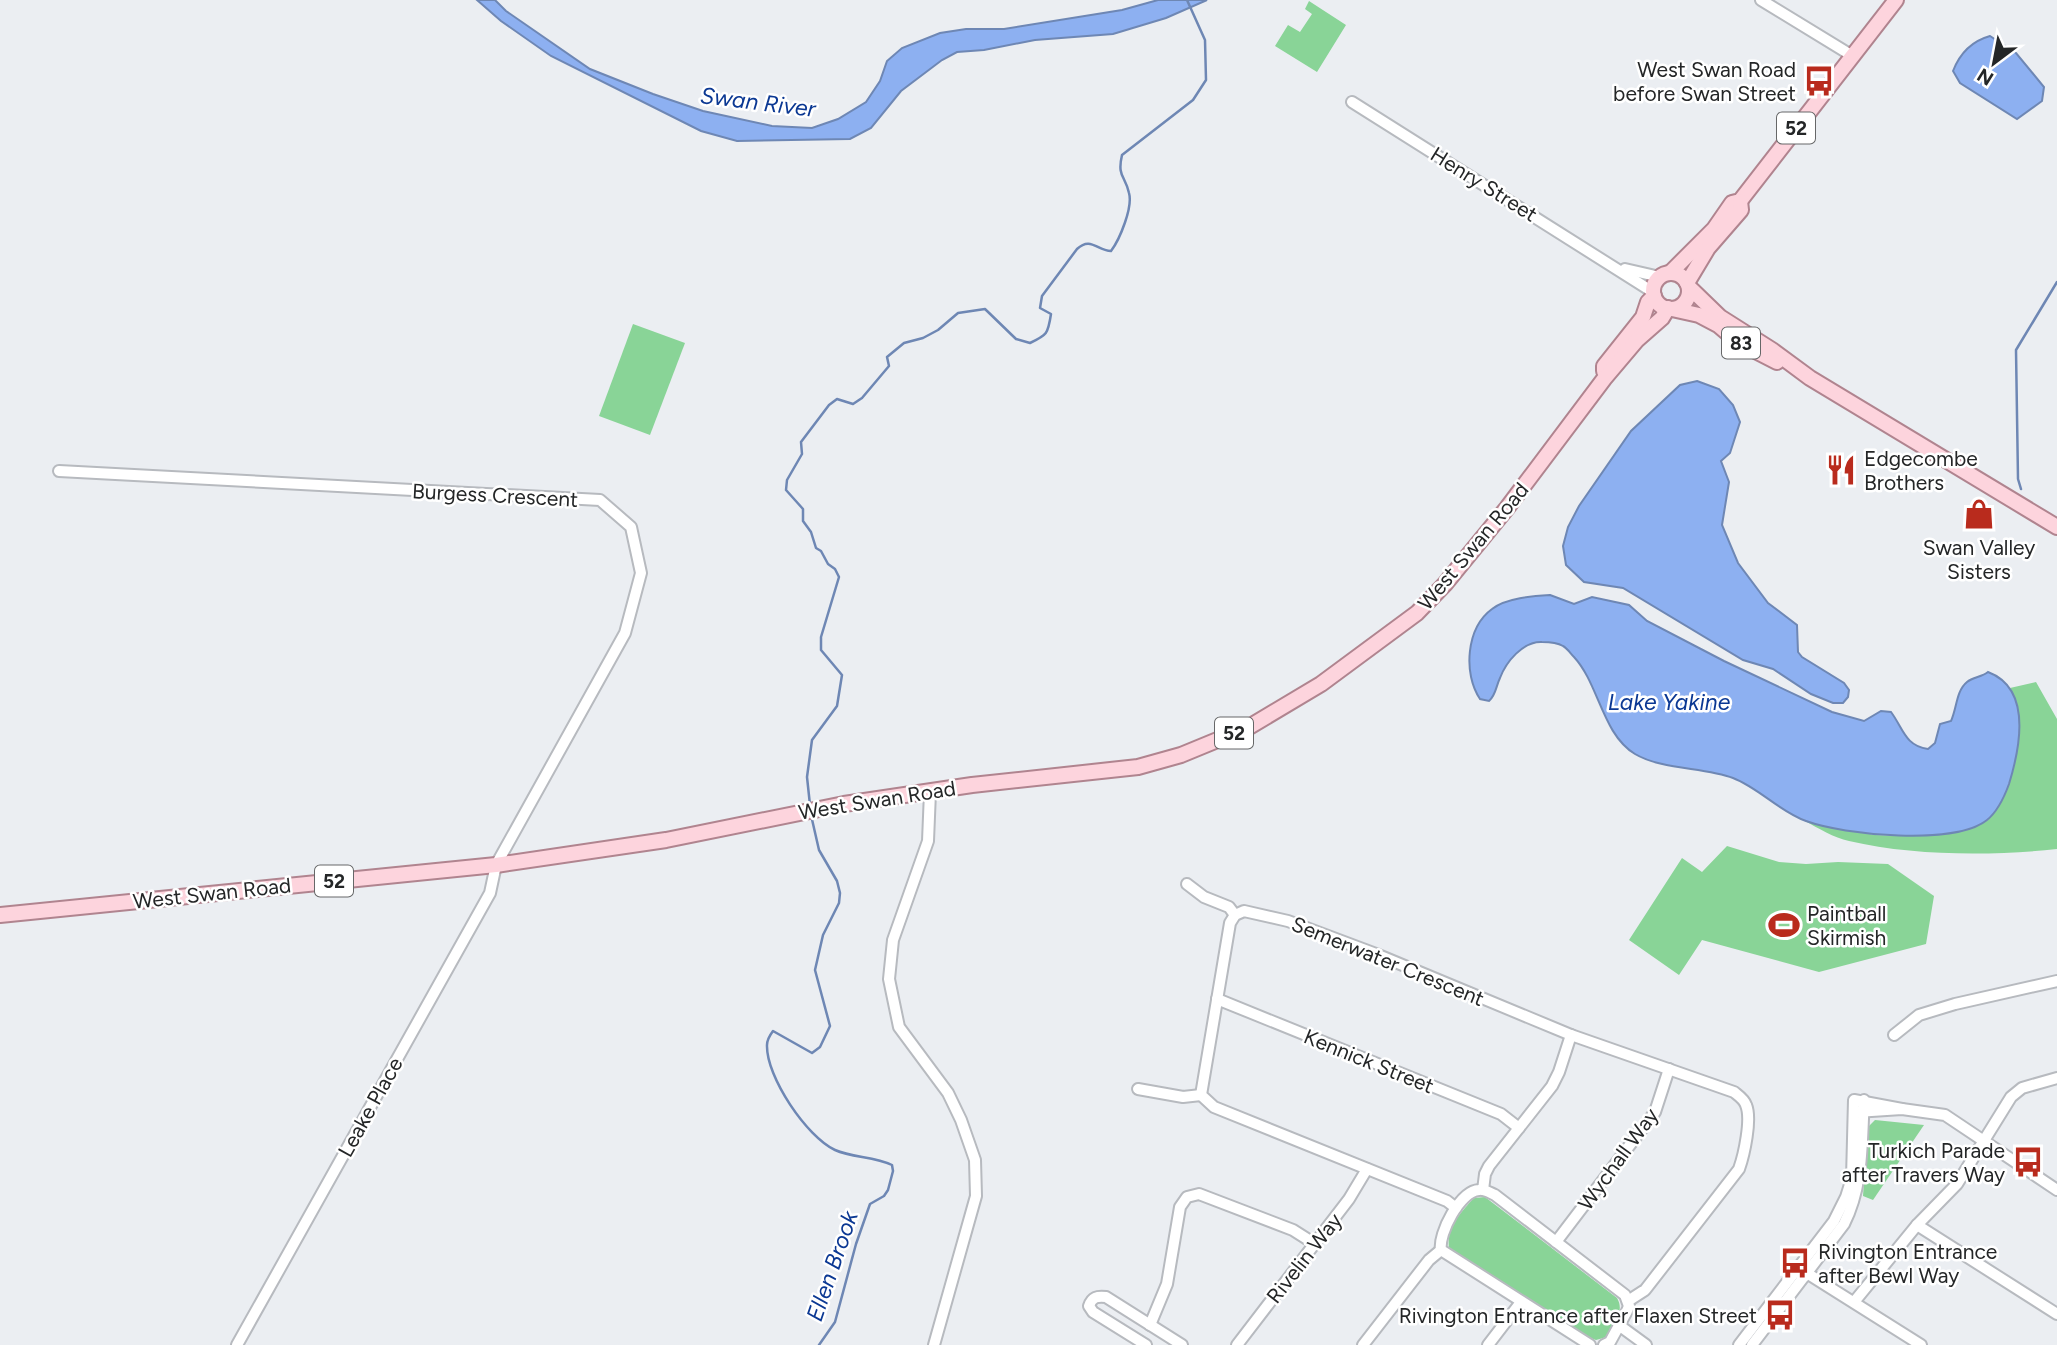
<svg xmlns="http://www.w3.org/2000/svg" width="2057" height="1345" font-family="Figtree,sans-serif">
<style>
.green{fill:#89d497}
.water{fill:#8db0f1;stroke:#6e87b4;stroke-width:2}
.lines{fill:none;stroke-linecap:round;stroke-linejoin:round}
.stream{stroke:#6e87b4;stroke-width:2.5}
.minor-casing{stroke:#b7babf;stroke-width:14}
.major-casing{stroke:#b0848f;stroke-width:18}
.minor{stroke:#fff;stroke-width:10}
.major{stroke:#fdd4dd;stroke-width:14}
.labels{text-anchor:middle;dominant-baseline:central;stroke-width:5;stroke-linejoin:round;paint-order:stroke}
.shield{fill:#fff;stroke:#666768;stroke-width:2}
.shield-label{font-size:19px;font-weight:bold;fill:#242627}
.poi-label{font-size:21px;fill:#242627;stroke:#fff;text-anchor:end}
.street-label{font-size:21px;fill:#242627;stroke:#fff}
.water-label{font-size:23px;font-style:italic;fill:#0b3893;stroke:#fff}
</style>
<rect width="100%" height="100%" fill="#ebeef2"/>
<!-- green -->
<g class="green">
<path d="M1309 1 1346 25 1317 72 1275 46 1288 25 1300 32 1312 14 1305 9Z"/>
<path d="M633 324 685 343 650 435 599 416Z"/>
<path d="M2036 682 2057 719V849C1992 856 1913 856 1849 841 1834 838 1818 828 1805 821L1875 835 1905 836 1973 828 1988 820 2007 788 2017 703 2010 688Z"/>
<path d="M1727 846 1779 862 1806 864 1838 862 1888 864 1934 896 1926 944 1819 972 1702 940 1679 975 1629 940 1682 858 1702 872Z"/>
<path d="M1875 1120 1924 1125 1873 1200 1863 1196 1868 1127Z"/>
<path d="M1485 1197 1617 1298C1625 1311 1614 1324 1607 1337L1596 1340 1584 1336 1449 1249C1446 1228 1460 1213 1474 1198Z"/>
</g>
<!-- water -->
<g class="water">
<path d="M477 0H495L506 11 590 69 653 94 703 111 772 126 812 128 838 119 866 102 880 81 887 61 902 48 940 33 966 29H1004L1122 10 1158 0H1207L1166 18 1113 34 1035 40 984 50 957 52 942 60 901 91 871 128 850 139 737 141 701 131 551 56 501 21Z"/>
<path d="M1990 36 2016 53 2044 87 2042 101 2017 119 1960 83 1953 71C1960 53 1972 41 1990 36Z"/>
<path d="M1697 381 1719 389 1733 405 1740 422 1730 453 1721 461 1729 482 1722 525 1738 563 1768 603 1797 625 1798 652 1802 657 1844 683 1849 690 1848 697 1843 703H1833L1811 694 1773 669 1743 660 1623 588 1584 582 1566 565 1563 546 1568 527 1579 506 1631 431 1680 385Z"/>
<path d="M1550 595 1574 604 1592 597 1629 605 1647 621 1724 661 1832 712 1864 721 1881 711 1891 712C1903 728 1905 746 1928 749L1935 743 1940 724 1951 721C1957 708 1956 691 1967 682 1973 677 1982 677 1988 672 2033 689 2020 748 2009 784 2005 795 1997 812 1987 820 1955 846 1844 835 1806 821 1780 812 1759 788 1733 778 1705 767 1662 770 1635 754 1602 734 1599 684 1574 657 1571 654 1567 648 1563 646 1558 643 1547 642 1542 642 1523 641 1506 662 1500 678 1496 686 1496 695 1489 701L1480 699C1463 674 1466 628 1492 609 1506 598 1533 596 1550 595Z"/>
</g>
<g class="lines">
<!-- stream -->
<g class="stream">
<path d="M2021 489 2018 479 2016 350 2057 282"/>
<path d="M810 805 807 777 812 740 837 706 842 675 821 650V637L839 577 835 569 828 564 821 551 816 548 811 532 803 521V509L786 490 787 480 802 454 801 442 829 405 837 399 853 404 862 398 889 366 887 357 904 343 923 338 938 330 958 313 985 309 1016 339 1030 343C1047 335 1048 334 1051 314L1040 308 1042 296 1077 249C1091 236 1097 251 1111 251 1120 239 1133 207 1129 193 1125 175 1117 177 1122 155L1193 100 1206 80 1205 40 1187 0"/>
<path d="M811 815 819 850 837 881 840 893 839 903 823 935 815 970 830 1026 820 1047 812 1053 773 1031C770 1035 767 1040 767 1045 766 1077 807 1137 835 1150 853 1158 874 1156 892 1165L893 1171 888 1190 884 1196 870 1204 856 1244 835 1322 819 1345"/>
</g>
<!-- minor casing -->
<g class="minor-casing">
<g id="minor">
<path d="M1761 0 1851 55"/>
<path d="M1352 102 1653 292"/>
<path d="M1625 269 1660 277"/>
<path d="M59 471 600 500 631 527 641 573 625 633 496 865 490 893 237 1345"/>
<path d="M930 792 928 841 893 940 889 979 899 1027 948 1093 961 1120 975 1160 976 1196 934 1345"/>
<path d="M1187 884 1204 897 1229 907 1235 915"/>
<path d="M1217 999 1501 1114 1519 1128"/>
<path d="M1894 1035 1919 1015 1955 1004 2057 981"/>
<path d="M1138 1089 1183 1097 1201 1095"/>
<path d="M1856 1112 1902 1109 1945 1115 2057 1190"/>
<path d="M1483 1190 1485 1174 1489 1166 1552 1086 1559 1072 1571 1035"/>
<path d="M1456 1208 1447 1201 1214 1107 1201 1095 1230 923 1235 915 1244 911 1288 921 1376 954 1571 1035 1734 1092C1739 1096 1744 1099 1746 1105 1752 1119 1744 1155 1739 1169L1645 1290 1628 1301"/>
<path d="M1917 1225 2057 1314"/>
<path d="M1556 1242 1655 1112 1669 1069"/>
<path d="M1802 1270 1921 1345"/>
<path d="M1854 1302 1917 1225 1957 1184 2011 1097 2022 1088 2057 1078"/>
<path d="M1150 1325 1167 1284 1180 1207 1187 1197 1199 1194 1293 1230 1315 1244"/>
<path d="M1620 1326 1646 1345"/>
<path d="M1146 1345 1093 1312 1089 1306C1092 1297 1097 1296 1106 1297L1182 1345"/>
<path d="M1237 1345 1349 1199 1367 1169"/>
<path d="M1363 1345 1429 1260 1441 1250"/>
<path d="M1488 1345 1521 1302"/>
<path d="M1590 1345 1441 1250C1438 1234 1460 1191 1479 1190 1485 1189 1490 1193 1495 1195L1625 1295 1629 1306 1627 1311 1610 1342 1604 1345"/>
<path d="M1739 1345 1834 1221 1846 1197 1852 1178 1854 1100 1902 1109"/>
<path d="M1752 1345 1844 1224C1864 1184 1861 1144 1864 1100"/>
</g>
</g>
<!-- major casing -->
<g class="major-casing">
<g id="major">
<path d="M1670 273 1714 229 1732 203 1740 201 1896 0"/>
<circle cx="1671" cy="291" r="18"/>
<path d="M1687 283 1708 248 1741 210 1740 201"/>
<path d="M1689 287 1720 317 1772 350 1810 378 2057 527"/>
<path d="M1672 309 1699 315 1718 325 1738 342 1777 362"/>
<path d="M1604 371V366L1643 317 1648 302 1654 296"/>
<path d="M0 915 496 865 666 840 844 804 972 785 1138 767 1181 755 1249 727 1321 684 1417 613 1445 584 1507 508 1604 379 1637 340 1662 318 1668 308"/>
</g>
</g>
<!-- minor -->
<use href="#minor" class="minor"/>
<!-- major -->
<use href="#major" class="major"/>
</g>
<!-- icons -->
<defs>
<g id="bus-bare" transform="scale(2.415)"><path d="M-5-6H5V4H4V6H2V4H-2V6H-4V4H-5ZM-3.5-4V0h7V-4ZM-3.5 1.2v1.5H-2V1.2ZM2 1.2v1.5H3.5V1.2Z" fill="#b92b1d" stroke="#fff" stroke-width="2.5" paint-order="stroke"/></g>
<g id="restaurant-bare" transform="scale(2.415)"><path d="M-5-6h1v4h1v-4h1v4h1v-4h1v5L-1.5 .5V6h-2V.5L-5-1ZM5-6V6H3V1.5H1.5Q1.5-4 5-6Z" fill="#b92b1d" stroke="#fff" stroke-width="2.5" paint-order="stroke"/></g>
<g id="shop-bare" transform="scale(2.415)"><path d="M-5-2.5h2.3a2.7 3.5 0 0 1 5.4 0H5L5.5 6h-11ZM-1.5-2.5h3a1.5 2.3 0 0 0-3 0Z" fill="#b92b1d" stroke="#fff" stroke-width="2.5" paint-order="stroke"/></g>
<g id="stadium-bare" transform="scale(2.415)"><path d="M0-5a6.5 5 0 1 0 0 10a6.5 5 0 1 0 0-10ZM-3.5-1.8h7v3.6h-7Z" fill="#b92b1d" stroke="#fff" stroke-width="2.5" paint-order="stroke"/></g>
</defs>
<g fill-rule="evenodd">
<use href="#bus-bare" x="1819" y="81"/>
<use href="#restaurant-bare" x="1841" y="470"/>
<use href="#shop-bare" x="1979" y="514"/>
<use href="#stadium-bare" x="1784" y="925"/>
<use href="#bus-bare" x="2028" y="1162"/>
<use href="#bus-bare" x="1795" y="1263"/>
<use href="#bus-bare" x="1780" y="1315"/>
</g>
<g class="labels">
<!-- shield labels -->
<g class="shield">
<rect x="1777" y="112.5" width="38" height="31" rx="5"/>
<rect x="1722" y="327.5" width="38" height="31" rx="5"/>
<rect x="1215" y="717.5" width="38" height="31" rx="5"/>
<rect x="315" y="865.5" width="38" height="31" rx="5"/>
</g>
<g class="shield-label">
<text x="1796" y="128">52</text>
<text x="1741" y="343">83</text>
<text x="1234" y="733">52</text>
<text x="334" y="881">52</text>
</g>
<!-- poi labels -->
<g class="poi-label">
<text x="1796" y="69">West Swan Road<tspan x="1796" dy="24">before Swan Street</tspan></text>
<text x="1864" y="458" text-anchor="start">Edgecombe<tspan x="1864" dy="24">Brothers</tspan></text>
<text x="1979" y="547" text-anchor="middle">Swan Valley<tspan x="1979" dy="24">Sisters</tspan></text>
<text x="1807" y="913" text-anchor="start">Paintball<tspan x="1807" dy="24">Skirmish</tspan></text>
<text x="2005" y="1150">Turkich Parade<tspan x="2005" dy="24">after Travers Way</tspan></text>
<text x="1818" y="1251" text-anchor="start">Rivington Entrance<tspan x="1818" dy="24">after Bewl Way</tspan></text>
<text x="1757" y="1315">Rivington Entrance after Flaxen Street</text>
</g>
<!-- street labels -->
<g class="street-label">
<text transform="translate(1484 184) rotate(32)">Henry Street</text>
<text transform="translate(495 495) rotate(3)">Burgess Crescent</text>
<text transform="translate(1473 546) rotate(-50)">West Swan Road</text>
<text transform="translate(877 800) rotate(-9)">West Swan Road</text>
<text transform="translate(212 893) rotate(-6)">West Swan Road</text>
<text transform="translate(1388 961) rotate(22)">Semerwater Crescent</text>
<text transform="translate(1369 1061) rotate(22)">Kennick Street</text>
<text transform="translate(370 1107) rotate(-61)">Leake Place</text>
<text transform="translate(1618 1159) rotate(-54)">Wychall Way</text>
<text transform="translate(1304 1258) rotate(-52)">Rivelin Way</text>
</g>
<!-- water labels -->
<g class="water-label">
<text transform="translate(758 102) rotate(7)">Swan River</text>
<text x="1669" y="702">Lake Yakine</text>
<text transform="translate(832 1266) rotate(-71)">Ellen Brook</text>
</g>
</g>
<!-- north arrow -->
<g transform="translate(1994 63) rotate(212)" stroke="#ffffff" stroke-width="5" paint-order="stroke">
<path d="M0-5L12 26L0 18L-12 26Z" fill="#242627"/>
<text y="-10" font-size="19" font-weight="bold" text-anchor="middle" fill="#242627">N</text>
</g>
</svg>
